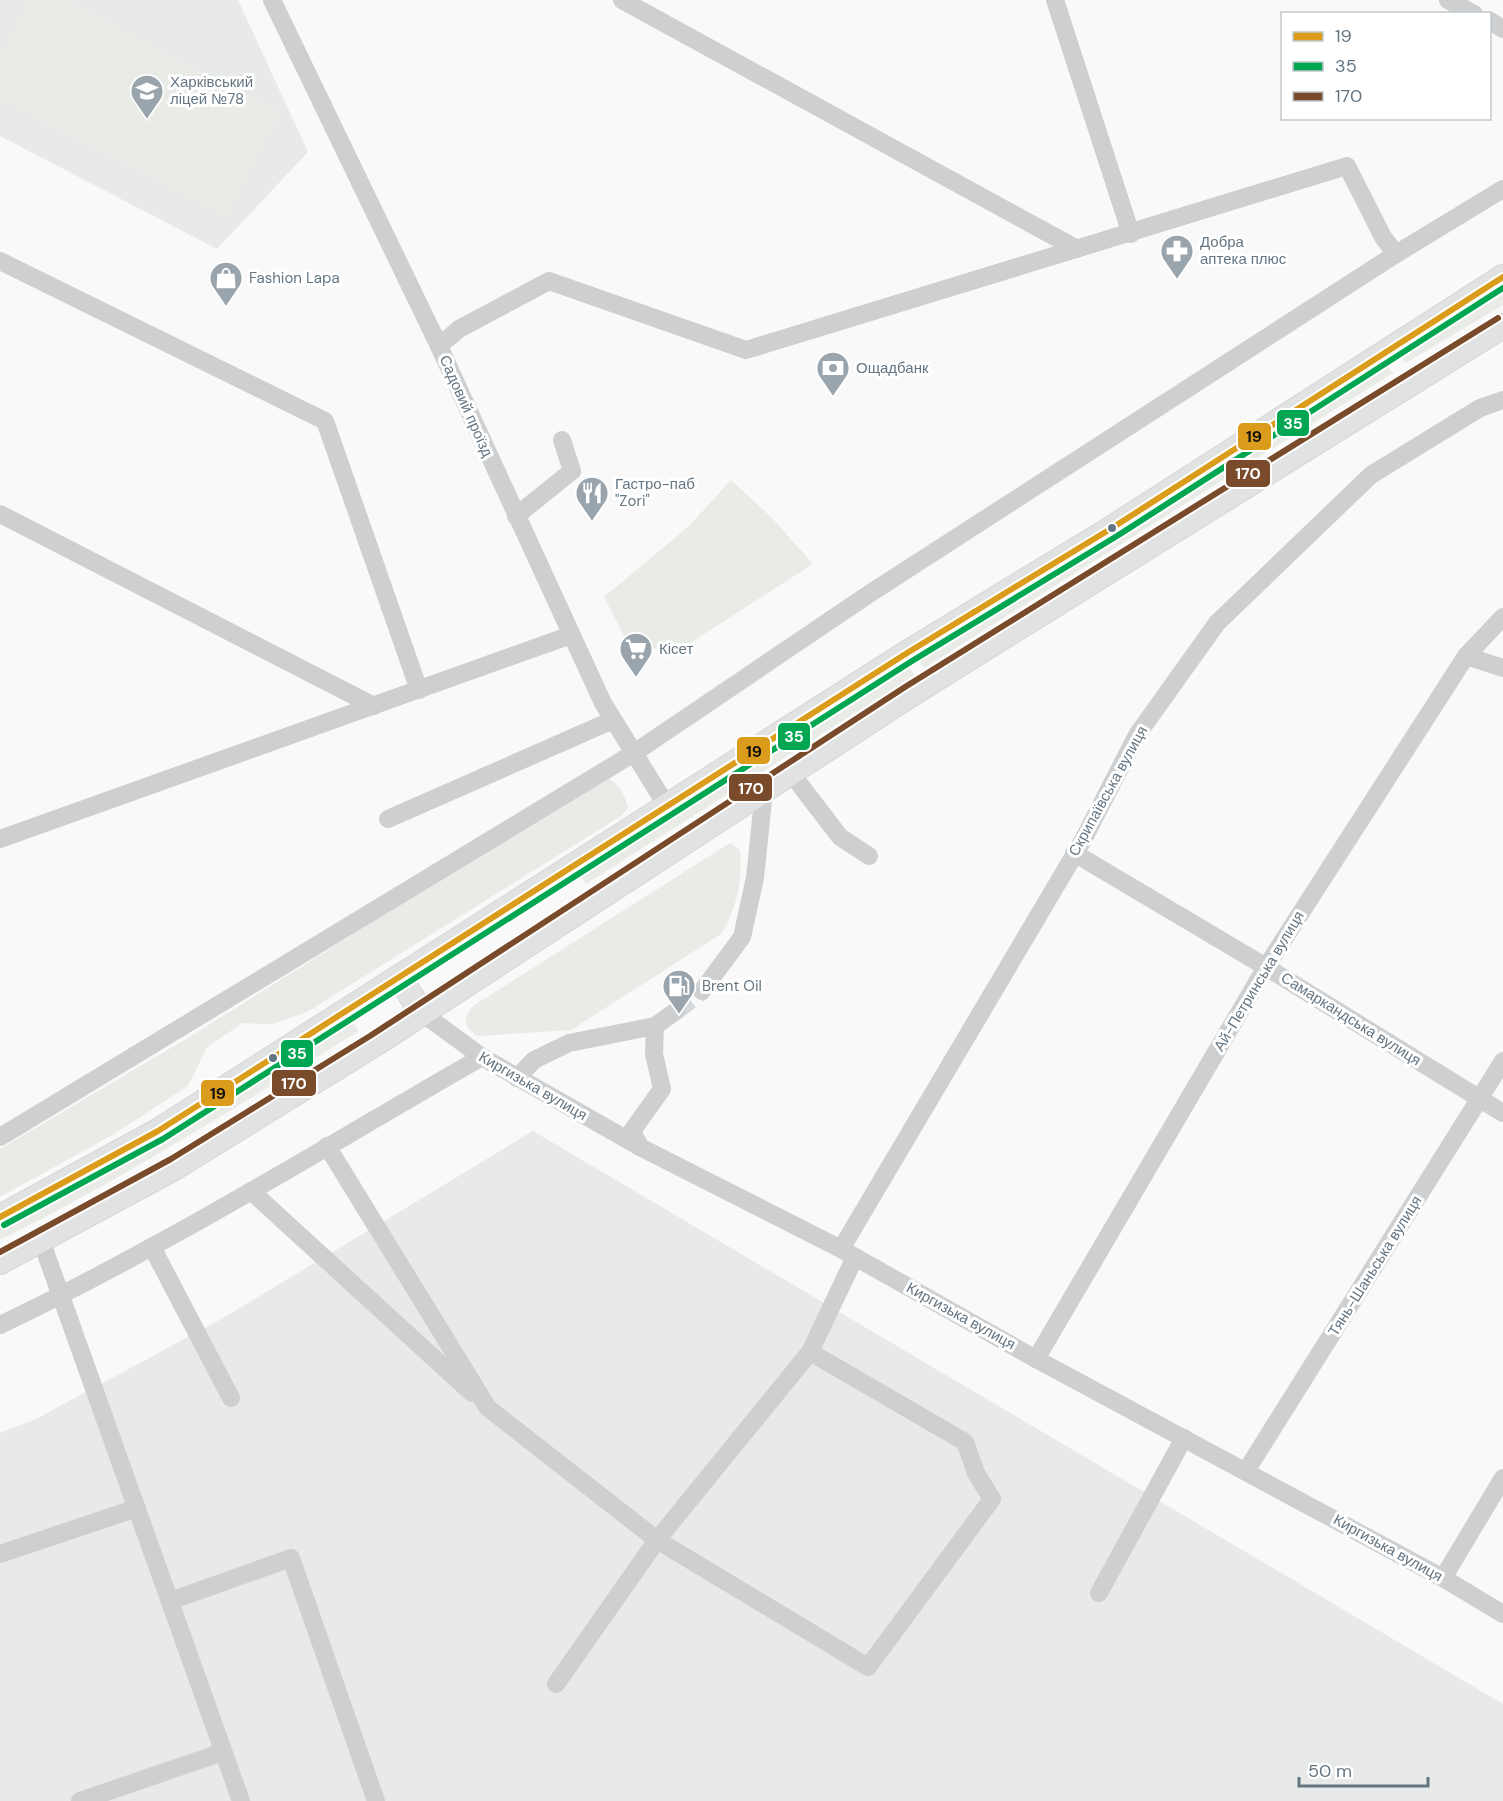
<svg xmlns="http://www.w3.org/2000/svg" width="1503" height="1801" font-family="'DM Sans',sans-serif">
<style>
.built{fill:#e8e9e9}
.green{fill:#e8ebe6}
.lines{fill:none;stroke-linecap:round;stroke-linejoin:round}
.minor-tunnel{stroke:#d4d8dc;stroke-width:18;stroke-dasharray:18 9;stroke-linecap:butt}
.major-casing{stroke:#d5d6d7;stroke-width:26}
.minor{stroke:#cecfd0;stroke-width:18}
.major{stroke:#e1e2e2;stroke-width:24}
.bus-1-casing{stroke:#fff;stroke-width:10}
.bus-2-casing{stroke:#fff;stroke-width:10}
.bus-3-casing{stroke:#fff;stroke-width:10}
.bus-1{stroke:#da9c1a;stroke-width:6}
.bus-2{stroke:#00a651;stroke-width:6}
.bus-3{stroke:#7a4b2a;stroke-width:6}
.bus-dot{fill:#657683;stroke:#fff;stroke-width:2}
.labels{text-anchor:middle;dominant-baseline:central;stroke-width:6;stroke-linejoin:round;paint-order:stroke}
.poi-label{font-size:15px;fill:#657683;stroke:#fff;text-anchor:start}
.street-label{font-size:15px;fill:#657683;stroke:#fff}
.line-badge{stroke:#fff;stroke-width:2}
.badge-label{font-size:16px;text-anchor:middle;font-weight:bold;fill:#fff}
.pale-badge-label{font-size:16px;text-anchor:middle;font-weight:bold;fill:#111}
</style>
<rect width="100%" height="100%" fill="#f9f9f9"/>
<!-- built -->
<g class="built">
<path d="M0 0H238L308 152 217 249 0 136Z"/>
<path d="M533 1131 1503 1704V1801H0V1433L36 1419 225 1317Z"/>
</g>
<!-- green -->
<g class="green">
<path d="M29 0H65L280 112 226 217 0 99V57Z"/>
<path d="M1503 294V305L1406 363 1401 358Z"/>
<path d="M1388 366 1393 373 924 668 920 662Z"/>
<path d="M731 480 772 518 813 564 684 647 631 650 604 597 689 526Z"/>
<path d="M909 668 915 675 586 884 581 877Z"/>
<path d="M605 776C618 783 625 793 628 808L621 816 307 1012 272 1024 243 1023 207 1047 188 1086 114 1134 0 1197V1149L191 1036Z"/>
<path d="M730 843 740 850C743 879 737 908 721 934L571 1030 478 1036C464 1028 462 1018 473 1006Z"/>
<path d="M353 1023 359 1031C241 1104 124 1179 0 1240V1229L151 1147Z"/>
</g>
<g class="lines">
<!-- minor-tunnel -->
<path class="minor-tunnel" d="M676 1011 702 991"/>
<!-- major casing -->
<g class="major-casing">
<g id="major">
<path d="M399 977 422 1013"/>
<path d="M0 1217 158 1131 907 653 1112 528 1503 277"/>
<path d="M0 1262 176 1167 375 1044 910 695 1503 326"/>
</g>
</g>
<!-- minor -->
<g class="minor">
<path d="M272 0 439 346 603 703 668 808"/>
<path d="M622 0 1077 249"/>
<path d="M1055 0 1131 234"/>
<path d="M1448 0 1474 14"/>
<path d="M1490 21 1503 29"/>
<path d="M0 261 325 421 419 690"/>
<path d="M439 346 459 329 549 281 746 350 1347 166 1383 237 1396 254"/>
<path d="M0 514 374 706"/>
<path d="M516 516 572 471 562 440"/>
<path d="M1466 656 1503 668"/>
<path d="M791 773 840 837 869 856"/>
<path d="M388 819 613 720"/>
<path d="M0 839 571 635"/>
<path d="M1074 853 1266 967 1503 1113"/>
<path d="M702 991 742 937 755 878 764 790"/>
<path d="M422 1013 482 1057 640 1147 841 1249 1036 1359 1443 1578 1503 1614"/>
<path d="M655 1026 676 1011"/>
<path d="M517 1078 534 1060 569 1043 655 1026 654 1054 662 1089 632 1131 640 1147"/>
<path d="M0 1137 634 753 869 594 1396 254 1503 189"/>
<path d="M327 1146 488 1408 657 1540 868 1667 992 1499 976 1473 965 1442 810 1352"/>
<path d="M251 1191 472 1393"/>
<path d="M41 1240 241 1801"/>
<path d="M152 1247 231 1398"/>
<path d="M841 1249 1082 842 1137 735 1217 623 1371 475 1480 408 1503 400"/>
<path d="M0 1325C166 1246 323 1148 482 1057"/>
<path d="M1036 1359 1266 967 1466 656 1503 617"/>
<path d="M1246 1471 1503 1061"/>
<path d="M0 1554 137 1508"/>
<path d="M1443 1578 1503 1478"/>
<path d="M1099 1593 1184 1438"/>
<path d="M170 1601 291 1558 376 1801"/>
<path d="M556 1684 657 1540 810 1352 855 1257"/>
<path d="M80 1801 223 1752"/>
</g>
<!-- major -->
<use href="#major" class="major"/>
<!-- bus-1 casing -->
<g class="bus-1-casing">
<path id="bus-1" d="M0 1217 158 1131 907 653 1112 528 1503 277"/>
</g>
<!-- bus-2 casing -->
<g class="bus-2-casing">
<path id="bus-2" d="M4 1225 163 1139 912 661 1117 536 1503 288"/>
</g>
<!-- bus-3 casing -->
<g class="bus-3-casing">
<path id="bus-3" d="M0 1252 171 1159 370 1036 905 687 1498 318"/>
</g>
<!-- bus-1 -->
<use href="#bus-1" class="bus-1"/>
<!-- bus-2 -->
<use href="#bus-2" class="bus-2"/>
<!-- bus-3 -->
<use href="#bus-3" class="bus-3"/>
</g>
<!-- icons -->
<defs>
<g id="school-pin" transform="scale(1.725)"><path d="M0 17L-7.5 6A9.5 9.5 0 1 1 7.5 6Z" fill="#99a4ac" stroke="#fff"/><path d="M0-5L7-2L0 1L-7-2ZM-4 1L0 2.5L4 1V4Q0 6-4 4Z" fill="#fff"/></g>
<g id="pharmacy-pin" transform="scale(1.725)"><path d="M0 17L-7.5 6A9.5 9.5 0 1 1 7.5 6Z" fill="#99a4ac" stroke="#fff"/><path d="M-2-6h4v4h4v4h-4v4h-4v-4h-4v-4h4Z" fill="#fff"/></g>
<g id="shop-pin" transform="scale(1.725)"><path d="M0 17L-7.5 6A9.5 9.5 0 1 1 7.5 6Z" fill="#99a4ac" stroke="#fff"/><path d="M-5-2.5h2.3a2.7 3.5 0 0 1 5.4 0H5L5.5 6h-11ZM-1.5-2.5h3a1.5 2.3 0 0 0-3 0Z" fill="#fff"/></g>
<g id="bank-pin" transform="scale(1.725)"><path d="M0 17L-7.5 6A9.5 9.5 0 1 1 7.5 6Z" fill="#99a4ac" stroke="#fff"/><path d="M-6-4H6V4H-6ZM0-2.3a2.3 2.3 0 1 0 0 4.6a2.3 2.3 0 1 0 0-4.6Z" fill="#fff"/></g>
<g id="restaurant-pin" transform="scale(1.725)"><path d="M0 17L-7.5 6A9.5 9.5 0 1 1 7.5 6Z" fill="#99a4ac" stroke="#fff"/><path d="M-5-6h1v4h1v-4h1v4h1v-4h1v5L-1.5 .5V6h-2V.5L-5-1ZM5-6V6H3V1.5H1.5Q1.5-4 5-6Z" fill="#fff"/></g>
<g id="supermarket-pin" transform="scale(1.725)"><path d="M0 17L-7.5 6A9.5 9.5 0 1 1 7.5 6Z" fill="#99a4ac" stroke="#fff"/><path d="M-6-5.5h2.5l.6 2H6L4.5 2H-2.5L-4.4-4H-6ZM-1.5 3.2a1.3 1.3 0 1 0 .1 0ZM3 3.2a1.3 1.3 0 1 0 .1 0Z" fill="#fff"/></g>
<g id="fuel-pin" transform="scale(1.725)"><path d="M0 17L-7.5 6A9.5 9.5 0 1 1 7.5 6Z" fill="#99a4ac" stroke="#fff"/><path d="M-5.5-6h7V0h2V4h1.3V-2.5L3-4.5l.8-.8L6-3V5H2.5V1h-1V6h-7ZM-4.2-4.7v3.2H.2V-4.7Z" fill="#fff"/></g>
</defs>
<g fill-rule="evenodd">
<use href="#school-pin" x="147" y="91"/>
<use href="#pharmacy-pin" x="1177" y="251"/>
<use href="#shop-pin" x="226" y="278"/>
<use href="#bank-pin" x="833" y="368"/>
<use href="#restaurant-pin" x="592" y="493"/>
<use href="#supermarket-pin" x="636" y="649"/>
<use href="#fuel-pin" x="679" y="986"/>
</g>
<!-- markers -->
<g class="bus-dot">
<circle cx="1112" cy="528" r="5"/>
<circle cx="273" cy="1058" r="5"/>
</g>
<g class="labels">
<!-- poi labels -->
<g class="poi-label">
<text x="170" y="82">Харківський<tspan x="170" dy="17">ліцей №78</tspan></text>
<text x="1200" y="242">Добра<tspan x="1200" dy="17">аптека плюс</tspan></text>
<text x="249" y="278">Fashion Lapa</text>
<text x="856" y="368">Ощадбанк</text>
<text x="615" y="484">Гастро-паб<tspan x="615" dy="17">"Zori"</tspan></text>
<text x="659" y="649">Кісет</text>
<text x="702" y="986">Brent Oil</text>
</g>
<!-- street labels -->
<g class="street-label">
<text transform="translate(466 406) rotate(66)">Садовий проїзд</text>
<text transform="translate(1108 791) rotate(-61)">Скрипаївська вулиця</text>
<text transform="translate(1259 981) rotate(-59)">Ай-Петринська вулиця</text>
<text transform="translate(1351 1019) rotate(32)">Самаркандська вулиця</text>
<text transform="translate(533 1086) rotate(30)">Киргизька вулиця</text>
<text transform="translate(1375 1266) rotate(-58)">Тянь-Шаньська вулиця</text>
<text transform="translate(961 1316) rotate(29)">Киргизька вулиця</text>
<text transform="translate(1388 1548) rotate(29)">Киргизька вулиця</text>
</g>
</g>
<g class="line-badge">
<rect x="1276" y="409" width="34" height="28" rx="6" fill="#00a651"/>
<rect x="1237" y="422" width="35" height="29" rx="6" fill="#da9c1a"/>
<rect x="1225" y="459" width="46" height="29" rx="6" fill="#7a4b2a"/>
<rect x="777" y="722" width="34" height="29" rx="6" fill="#00a651"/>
<rect x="736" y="736" width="35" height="29" rx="6" fill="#da9c1a"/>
<rect x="728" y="773" width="45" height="29" rx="6" fill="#7a4b2a"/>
<rect x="280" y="1039" width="34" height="29" rx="6" fill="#00a651"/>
<rect x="271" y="1069" width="46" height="28" rx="6" fill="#7a4b2a"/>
<rect x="200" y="1079" width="35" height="28" rx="6" fill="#da9c1a"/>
</g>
<g class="badge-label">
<text x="1293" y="429">35</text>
<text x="1248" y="479">170</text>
<text x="794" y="742">35</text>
<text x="751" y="794">170</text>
<text x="297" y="1059">35</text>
<text x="294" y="1089">170</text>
</g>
<g class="pale-badge-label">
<text x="1254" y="442">19</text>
<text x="754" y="757">19</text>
<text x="218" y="1099">19</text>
</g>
<!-- legend -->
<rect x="1281" y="12" width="210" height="108" fill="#ffffff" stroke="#c1c8cd" stroke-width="1.5"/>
<rect x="1293" y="32" width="30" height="9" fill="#da9c1a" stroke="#c1c8cd" stroke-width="1.5"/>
<text x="1335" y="42" font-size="18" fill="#657683">19</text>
<rect x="1293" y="62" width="30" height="9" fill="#00a651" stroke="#c1c8cd" stroke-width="1.5"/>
<text x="1335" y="72" font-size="18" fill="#657683">35</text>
<rect x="1293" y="92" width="30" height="9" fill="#7a4b2a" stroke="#c1c8cd" stroke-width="1.5"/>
<text x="1335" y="102" font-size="18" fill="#657683">170</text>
<!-- scale -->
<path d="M1299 1777v9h129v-9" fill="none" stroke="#657683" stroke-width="3"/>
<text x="1308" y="1777" font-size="18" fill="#657683" stroke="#ffffff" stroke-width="4.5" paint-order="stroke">50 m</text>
</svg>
